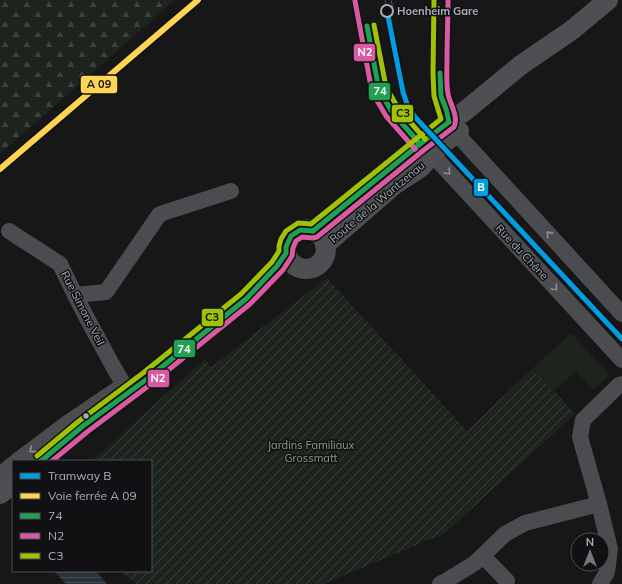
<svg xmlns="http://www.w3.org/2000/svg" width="622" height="584" font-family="Mulish,sans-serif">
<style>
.forest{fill:url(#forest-firs)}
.garden{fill:url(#garden-furrows)}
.pitch{fill:#1d241e}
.water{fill:url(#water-rules)}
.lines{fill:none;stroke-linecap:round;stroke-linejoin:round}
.minor{stroke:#4b4c50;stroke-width:16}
.major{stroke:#4d4f52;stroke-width:20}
.tram{stroke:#4b4c4f;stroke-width:1}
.bus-1-casing{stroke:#111113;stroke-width:8}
.bus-2-casing{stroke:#111113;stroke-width:8}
.bus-3-casing{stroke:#111113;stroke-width:8}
.bus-1{stroke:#20a151;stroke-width:5}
.bus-2{stroke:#d95aa1;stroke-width:5}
.bus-3{stroke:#9fc204;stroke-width:5}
.rail-1-casing{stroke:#111113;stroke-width:9}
.rail-1{stroke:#fed452;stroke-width:6}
.tram-1-casing{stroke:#111113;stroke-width:8}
.tram-1{stroke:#009ee0;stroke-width:5}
.oneway{stroke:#8c9099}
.stop-dot{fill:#111113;stroke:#a8adb8;stroke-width:2}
.bus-dot{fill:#a8adb8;stroke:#111113;stroke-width:1.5}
.labels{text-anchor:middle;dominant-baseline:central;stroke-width:3;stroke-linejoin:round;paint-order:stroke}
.stop-label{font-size:11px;font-weight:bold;fill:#a8adb8;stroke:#111113;text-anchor:start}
.street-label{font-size:11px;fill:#a8adb8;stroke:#111113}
.park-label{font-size:11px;fill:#7fa381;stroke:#111113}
.line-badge{stroke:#111113;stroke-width:1.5}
.badge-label{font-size:11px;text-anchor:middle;font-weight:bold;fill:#fff}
.pale-badge-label{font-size:11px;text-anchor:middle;font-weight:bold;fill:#111}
</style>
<defs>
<pattern id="forest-firs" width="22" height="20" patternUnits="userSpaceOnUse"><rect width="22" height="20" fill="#1d241e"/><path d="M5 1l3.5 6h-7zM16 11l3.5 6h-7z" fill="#3b413d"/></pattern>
<pattern id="garden-furrows" width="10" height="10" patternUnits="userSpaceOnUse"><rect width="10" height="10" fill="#1d241e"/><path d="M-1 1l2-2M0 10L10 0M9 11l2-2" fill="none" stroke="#3b413d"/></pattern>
<pattern id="water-rules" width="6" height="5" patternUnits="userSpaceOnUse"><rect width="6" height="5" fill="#2a3239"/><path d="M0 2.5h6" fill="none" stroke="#464d54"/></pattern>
</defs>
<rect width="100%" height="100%" fill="#171717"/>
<!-- forest -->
<path class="forest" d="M0 0H175L0 154Z"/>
<!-- garden -->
<path class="garden" d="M327 278 467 431 533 368 575 414 445 533 324 584H137L119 571H151V461H92L205 359 211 367Z"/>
<!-- pitch -->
<path class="pitch" d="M571 333 607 372 608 376 593 390 576 371 554 391 533 368Z"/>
<!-- water -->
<path class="water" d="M54 571H96L107 584H66Z"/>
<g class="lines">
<!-- minor -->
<g class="minor">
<path d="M450 124 456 133 622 314"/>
<path d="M423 147 440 163 622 360"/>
<path d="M9 231 60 264 75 295 89 322 114 368 124 385"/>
<path d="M75 295 106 292 159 215 163 213 231 191"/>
<path d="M17 461 69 422 121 387"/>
<path d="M0 475 13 464"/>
<path d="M483 556 507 581"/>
<path d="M440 584 444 582 475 563 505 534 525 523 599 504"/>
<path d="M600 584 607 572 610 549 599 504 580 437 583 420 619 385 622 384"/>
</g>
<!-- major -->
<g class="major">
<circle cx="306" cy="249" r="20"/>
<path d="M313 231 420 144 449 122 465 111 521 65 572 30 608 0"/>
<path d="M325 245 394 185 420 168 441 145 459 131"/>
<path d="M41 461 83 426 147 379 246 299 277 266 286 253"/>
<path d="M0 494 13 484"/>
</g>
<!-- tram -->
<g class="tram">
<path d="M385 0 387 11"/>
<path d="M391 0 393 8"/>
</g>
<!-- bus-1 casing -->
<g class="bus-1-casing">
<g id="bus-1">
<path d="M367 26 379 90 392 112 420 144"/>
<path d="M440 73 441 96 446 109 449 122"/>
<path d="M313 231 420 144 449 122"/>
<path d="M41 461 83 426 147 379 246 299 277 266 286 253V247L291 236 300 230 313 231"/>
</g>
</g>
<!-- bus-2 casing -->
<g class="bus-2-casing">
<g id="bus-2">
<path d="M355 1 372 92 386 116 415 149"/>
<path d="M52 461 87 432 151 384 250 304 283 270 292 256 293 248 296 241 302 237 313 238 317 237 424 150 454 127C459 117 450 104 448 94 446 83 447 71 447 60 447 40 448 20 448 0"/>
</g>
</g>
<!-- bus-3 casing -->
<g class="bus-3-casing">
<g id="bus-3">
<path d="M374 25 386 87 398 108 425 139"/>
<path d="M37 456 79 421 143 373 241 294 272 262 279 251V246L281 239 286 231 298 223 311 224 416 139 441 119 434 96 433 73 434 0"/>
</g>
</g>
<!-- bus-1 -->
<use href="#bus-1" class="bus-1"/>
<!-- bus-2 -->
<use href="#bus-2" class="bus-2"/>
<!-- bus-3 -->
<use href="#bus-3" class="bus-3"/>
<!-- rail-1 casing -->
<g class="rail-1-casing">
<path id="rail-1" d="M0 169 198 0"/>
</g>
<!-- rail-1 -->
<use href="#rail-1" class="rail-1"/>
<!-- tram-1 casing -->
<g class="tram-1-casing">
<path id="tram-1" d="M387 11 403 92 407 104 415 117 622 339"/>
</g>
<!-- tram-1 -->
<use href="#tram-1" class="tram-1"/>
</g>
<!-- one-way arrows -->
<defs><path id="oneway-chevron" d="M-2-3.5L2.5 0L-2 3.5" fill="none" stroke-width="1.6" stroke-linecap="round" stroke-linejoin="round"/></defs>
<g class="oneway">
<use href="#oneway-chevron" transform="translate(448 172) rotate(47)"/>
<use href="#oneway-chevron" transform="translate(549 234) rotate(-132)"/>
<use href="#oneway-chevron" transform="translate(555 288) rotate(47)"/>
<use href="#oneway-chevron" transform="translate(32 450) rotate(143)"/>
</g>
<!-- markers -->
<circle class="stop-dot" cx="387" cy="11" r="6"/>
<circle class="bus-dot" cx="86" cy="416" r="3.5"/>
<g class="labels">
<!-- stop labels -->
<g class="stop-label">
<text x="397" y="11">Hoenheim Gare</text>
</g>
<!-- street labels -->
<g class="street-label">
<text transform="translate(377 202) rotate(-40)">Route de la Wantzenau</text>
<text transform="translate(522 252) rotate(47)">Rue du Chêne</text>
<text transform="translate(83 308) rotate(63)">Rue Simone Veil</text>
</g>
<!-- park labels -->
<g class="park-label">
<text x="311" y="445">Jardins Familiaux<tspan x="311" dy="13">Grossmatt</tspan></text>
</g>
</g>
<g class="line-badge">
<rect x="353" y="43" width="23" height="19" rx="4" fill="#d95aa1"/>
<rect x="80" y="75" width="38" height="19" rx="4" fill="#fed452"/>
<rect x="368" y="82" width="23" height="19" rx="4" fill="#20a151"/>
<rect x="391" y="104" width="23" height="19" rx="4" fill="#9fc204"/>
<rect x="473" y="178" width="16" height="19" rx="4" fill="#009ee0"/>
<rect x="201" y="308" width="23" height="19" rx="4" fill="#9fc204"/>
<rect x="173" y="339" width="23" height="19" rx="4" fill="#20a151"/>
<rect x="147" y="369" width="23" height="19" rx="4" fill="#d95aa1"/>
</g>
<g class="badge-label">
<text x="365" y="56">N2</text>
<text x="380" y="95">74</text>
<text x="481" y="191">B</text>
<text x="184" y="353">74</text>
<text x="158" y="382">N2</text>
</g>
<g class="pale-badge-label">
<text x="99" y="88">A 09</text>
<text x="403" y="117">C3</text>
<text x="212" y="321">C3</text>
</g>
<!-- legend -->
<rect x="12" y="460" width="140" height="112" fill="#111113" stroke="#4d4f55"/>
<rect x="20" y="473" width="20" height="6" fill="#009ee0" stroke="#4d4f55"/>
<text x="48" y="480" font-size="12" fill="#a8adb8">Tramway B</text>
<rect x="20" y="493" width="20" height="6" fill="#fed452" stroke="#4d4f55"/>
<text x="48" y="500" font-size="12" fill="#a8adb8">Voie ferrée A 09</text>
<rect x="20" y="513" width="20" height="6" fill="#20a151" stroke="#4d4f55"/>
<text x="48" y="520" font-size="12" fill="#a8adb8">74</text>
<rect x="20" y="533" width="20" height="6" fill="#d95aa1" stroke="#4d4f55"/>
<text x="48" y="540" font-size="12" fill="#a8adb8">N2</text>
<rect x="20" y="553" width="20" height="6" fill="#9fc204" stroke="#4d4f55"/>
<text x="48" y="560" font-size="12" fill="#a8adb8">C3</text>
<!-- north arrow -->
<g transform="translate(590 552)"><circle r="19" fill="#111113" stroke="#4d4f55"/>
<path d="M0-3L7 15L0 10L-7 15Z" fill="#757880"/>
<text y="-6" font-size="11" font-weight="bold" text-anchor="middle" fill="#a8adb8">N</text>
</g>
</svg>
